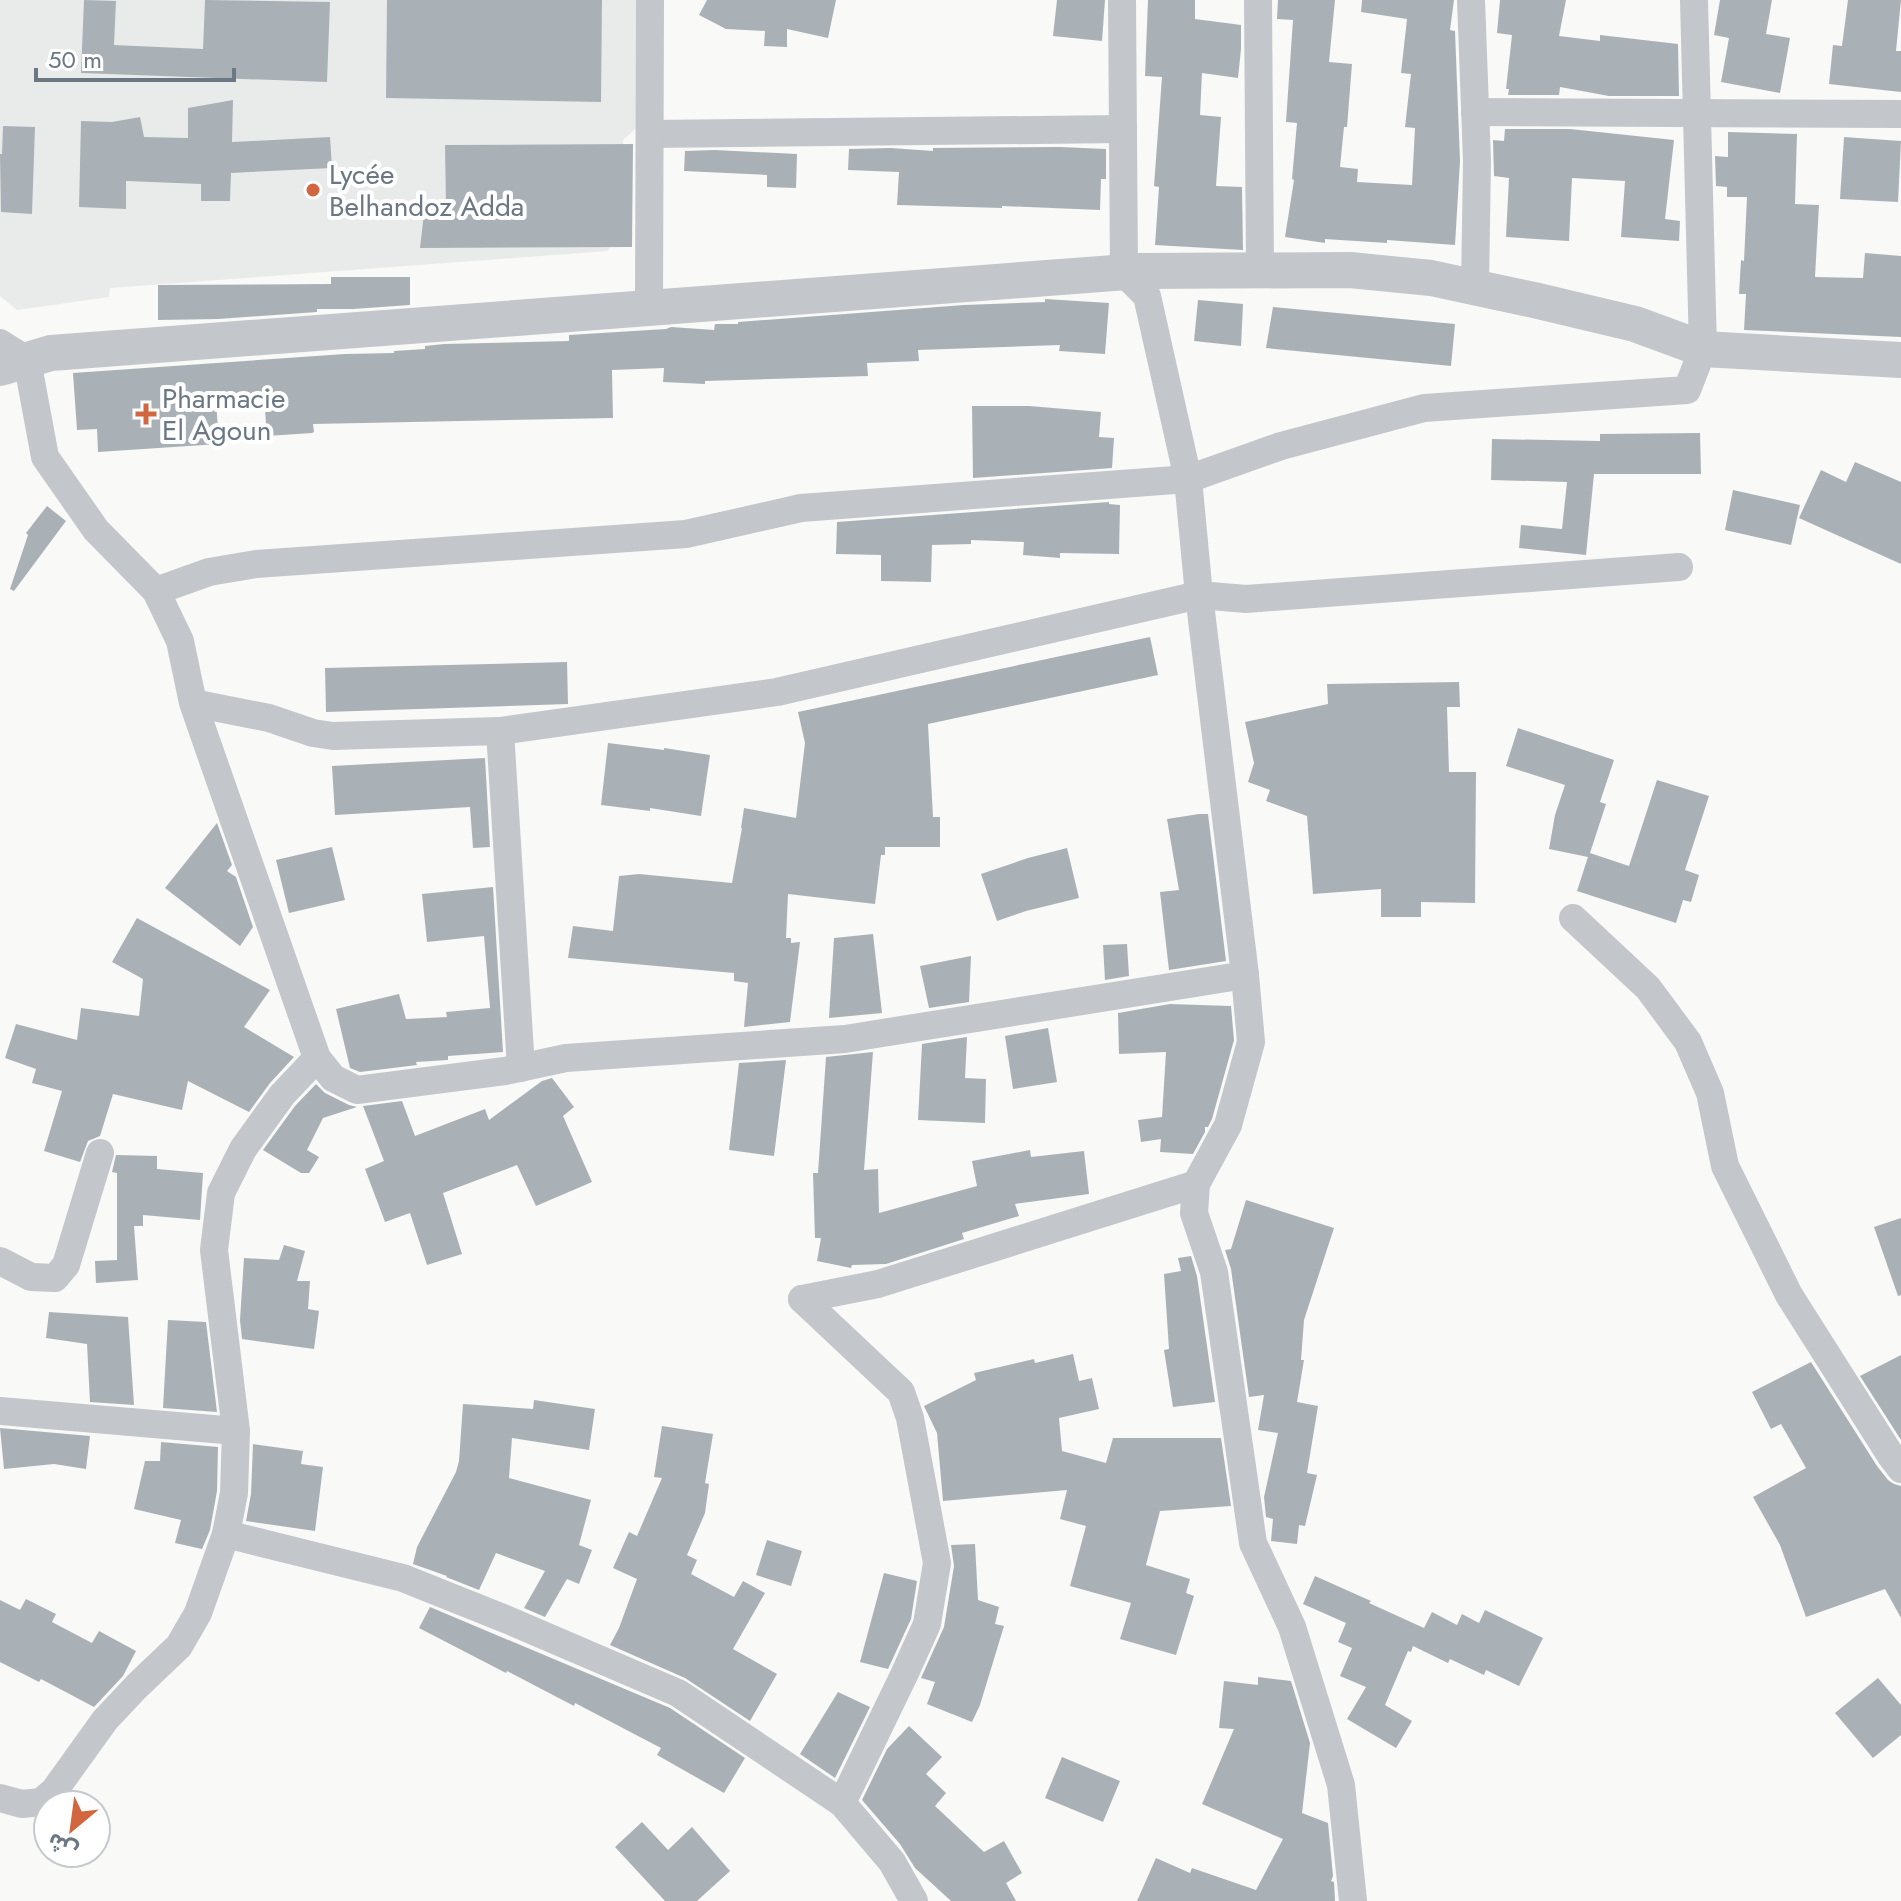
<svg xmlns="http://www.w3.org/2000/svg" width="1901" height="1901" font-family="Jost,'Noto Sans Arabic',sans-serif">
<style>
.built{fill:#e9ebea}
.building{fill:#aab1b6}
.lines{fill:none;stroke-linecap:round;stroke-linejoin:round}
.minor{stroke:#c3c6ca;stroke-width:28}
.tertiary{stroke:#c3c6ca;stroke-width:36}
.poi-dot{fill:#d2663e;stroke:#fff;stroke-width:3}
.labels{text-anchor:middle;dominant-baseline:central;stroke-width:8;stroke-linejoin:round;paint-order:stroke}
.poi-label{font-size:28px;fill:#6b7884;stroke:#fff;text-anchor:start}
</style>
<rect width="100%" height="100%" fill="#f9f9f7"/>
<!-- built -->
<path class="built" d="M0 0H642L643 122 623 140 629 240 612 242 608 251 110 288 109 297 17 310 0 296Z"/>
<!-- building -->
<g class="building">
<path d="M84 0 116 1 114 45 203 49 205 0 330 2 327 82 81 73Z"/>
<path d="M387 0H602L601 102 386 98Z"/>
<path d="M707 0H836L828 38 787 29V47L764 46 765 31 726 29 699 15Z"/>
<path d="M1057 0H1105L1102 41 1053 36Z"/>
<path d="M1148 0H1195V19L1241 25V49L1238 78 1202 73 1200 115 1221 117 1216 186 1242 187 1243 250 1155 245 1159 187 1154 186 1162 77 1145 76Z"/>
<path d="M1278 0H1335L1329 62 1352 64 1347 127H1344L1340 167 1358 169 1357 182 1412 185 1415 128 1405 127 1411 74 1401 73 1407 19 1361 12 1362 0H1454L1450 30 1455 31 1460 161 1455 245 1387 240V243L1325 239V243L1285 237 1294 180 1292 179 1297 123 1286 122 1293 20 1277 19Z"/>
<path d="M1500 0H1566L1559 36 1600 41V35L1678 44 1679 96H1609L1560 87 1559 95H1508L1509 89H1506L1512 35 1497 33Z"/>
<path d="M1720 0H1772L1766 34 1790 38 1780 93 1721 82 1729 38 1714 35Z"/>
<path d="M1848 0H1901L1896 51H1901V92L1829 84 1833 45 1842 46Z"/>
<path d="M233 100 232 142 330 137 332 168 231 173 230 201H201V184L126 181V209L79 207 81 121 112 122 140 117 144 137 188 138V108Z"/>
<path d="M3 126 35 127 32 214 1 212 0 154H2Z"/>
<path d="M1505 129H1570L1674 140 1665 219 1680 221 1679 241 1621 237 1625 181 1572 178 1569 241 1506 237 1509 178 1494 176 1493 140 1504 141Z"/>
<path d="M1728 132 1797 134 1795 204 1819 205 1815 277 1863 278 1865 253 1901 256V337L1744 330 1746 294H1739L1741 260 1744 261 1747 197H1727V187L1716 186 1715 156 1728 157Z"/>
<path d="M1844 137 1901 141 1898 202 1840 199Z"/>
<path d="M633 144 632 247 420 248 425 205 446 207 445 145Z"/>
<path d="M1060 147 1106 149V179H1101L1100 210 1002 206V208L897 205 899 172 848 170 849 149 891 148 933 151V148Z"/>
<path d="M715 150 797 154 796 188 767 187V175L684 171 685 151Z"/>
<path d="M331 277H410V305L353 309H317V312L218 319 158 320V285L331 284Z"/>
<path d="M1045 299 1109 303 1105 354 1059 351 1060 345 918 350 919 361 867 363 868 376 705 381V384L663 382 664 368 612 370 613 418 313 424 314 432 312 433 267 436 264 397 216 400 219 444 98 452 97 429 77 430 73 373 345 354 394 353V351L425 349V346L444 344 569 341V335L666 329 671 327 714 330 715 324H738V322L964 305 1045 302Z"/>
<path d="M1198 300 1243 304 1241 346 1194 341Z"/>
<path d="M1273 307 1455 324 1451 366 1266 348Z"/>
<path d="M972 406H1029L1101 412 1099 437 1114 438 1112 468 973 478Z"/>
<path d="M1700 433 1701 474H1594L1586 555 1519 548 1521 525 1562 529 1567 482 1491 480 1492 439 1600 441V434Z"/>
<path d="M1855 462 1901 482V564L1799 518 1821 470 1846 482Z"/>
<path d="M1733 490 1800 505 1791 545 1725 530Z"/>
<path d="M1109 502V504L1120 505 1119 554 1060 553V558L1023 555 1024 542 971 540V544L932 545 931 582 881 581V555L836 554 837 522Z"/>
<path d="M47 506 66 521 14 591 10 589 28 535 26 533Z"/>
<path d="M1150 637 1158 675 928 724 933 817H940V847H885V855H881L875 904 788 894 786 938H791V943L800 942 790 1022 744 1027 748 983 734 981V973L568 958 573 926 613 931 619 876 639 874 732 883 742 828H741L744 808 796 818 805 743 798 712Z"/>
<path d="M567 662 568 704 326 712 325 668Z"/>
<path d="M1459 682 1460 707H1447L1449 772H1476L1475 903 1421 902V917H1381V889L1313 894 1307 816 1266 801 1270 790 1248 782 1254 763 1245 722 1328 704 1327 684Z"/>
<path d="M1518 728 1614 760 1600 802 1606 804 1590 853 1629 866 1657 780 1709 796 1685 870 1699 875 1691 902 1683 900 1676 923 1577 891 1588 857 1549 849 1555 815 1565 785 1506 766Z"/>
<path d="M608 743 664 750V748L710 755 701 816 650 808V811L601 805Z"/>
<path d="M485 758 490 847 473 848 470 807 335 815 332 766Z"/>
<path d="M1199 814H1208L1226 961 1169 970 1160 892 1179 890 1167 819Z"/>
<path d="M217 823 232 865 227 871 236 877 253 927 240 946 165 888Z"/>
<path d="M332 847 345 900 289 913 276 860Z"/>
<path d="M1067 848 1079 898 1026 911 997 921 981 874 1028 858Z"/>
<path d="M493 887 503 1052 448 1056V1060L416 1062 417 1065 360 1072 350 1068 336 1009 399 994 406 1019 447 1017 446 1012 490 1008 484 936 427 942 422 894Z"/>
<path d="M137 918 270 990 244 1027 294 1057 270 1083 249 1112 188 1081 182 1110 113 1094 100 1136 88 1141 80 1162 44 1151 62 1091 32 1083 36 1069 5 1058 16 1024 77 1040 81 1008 139 1016 143 979 112 962Z"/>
<path d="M873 934 882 1013 829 1018 834 938Z"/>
<path d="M1127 944 1129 976 1105 980 1103 945Z"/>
<path d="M971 956 969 1002 929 1008 920 966Z"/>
<path d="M1170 1004 1231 1006 1234 1040 1212 1119 1208 1127H1205V1132L1193 1154 1160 1152 1161 1139 1141 1142 1138 1120 1162 1117 1166 1052 1119 1054 1118 1013Z"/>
<path d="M1048 1028 1057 1082 1013 1089 1005 1036Z"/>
<path d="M967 1037 965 1078 986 1079 985 1123 918 1120 922 1044Z"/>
<path d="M873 1052 864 1170 878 1169 879 1213 977 1186 972 1161 1030 1150 1031 1157 1084 1151 1089 1194 1015 1204 1019 1216 962 1233 964 1239 886 1264 852 1265 851 1268 817 1261 821 1238H815L813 1173H818L826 1057Z"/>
<path d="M786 1060 774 1156 729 1150 739 1063Z"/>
<path d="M552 1078 574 1107 563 1116 592 1182 536 1206 517 1165 443 1193 462 1254 427 1265 410 1213 385 1222 365 1169 384 1161 363 1106 402 1101 415 1136 485 1109 489 1120 542 1081Z"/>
<path d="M316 1084 325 1093 349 1105 357 1107 323 1118 307 1150 319 1157 309 1173H301L263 1150 295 1106Z"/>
<path d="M116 1155 157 1156V1169L203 1173 200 1220 143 1215V1226H134L138 1280 96 1283 95 1261 117 1260V1173L112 1172Z"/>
<path d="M1246 1200 1334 1228 1304 1320 1301 1360H1304L1297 1402 1318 1406 1307 1473 1317 1475 1305 1526 1299 1525 1297 1544 1271 1541 1273 1519 1266 1517 1264 1497 1278 1433 1258 1430 1264 1395 1249 1397 1231 1269 1225 1250 1231 1249Z"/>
<path d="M1901 1218V1295L1898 1296 1874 1227Z"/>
<path d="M284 1245 305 1251 297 1281H310L308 1309 319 1311 314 1349 242 1339 240 1320 244 1258 279 1260Z"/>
<path d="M1191 1256 1197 1276 1215 1402 1173 1407 1164 1350 1169 1349 1164 1274 1181 1271 1178 1258Z"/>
<path d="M49 1312 128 1317 134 1405 90 1402 87 1344 46 1338Z"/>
<path d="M168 1320 206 1322 217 1412 163 1408Z"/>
<path d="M1073 1354 1079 1381 1092 1378 1099 1409 1059 1418 1062 1451 1106 1463 1113 1438H1221L1231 1506 1160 1511 1146 1565 1190 1579 1186 1593 1194 1596 1176 1655 1120 1639 1131 1603 1070 1586 1086 1526 1060 1519 1067 1490 943 1501 937 1433 924 1406 976 1380 974 1373 1034 1359 1035 1363Z"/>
<path d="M1901 1355V1440L1860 1376Z"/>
<path d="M1811 1362 1877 1466 1888 1480 1894 1484 1901 1486V1618L1885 1589 1806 1617 1780 1545 1753 1497 1806 1468 1781 1424 1771 1429 1752 1392Z"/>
<path d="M534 1400 595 1409 589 1450 512 1438 509 1478 591 1500 579 1545 592 1550 579 1584 567 1579 545 1617 524 1608 545 1571 496 1553 479 1590 446 1577 447 1576 413 1564 417 1547 456 1472 459 1461 463 1404 533 1409Z"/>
<path d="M662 1426 713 1434 705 1483 709 1484 705 1513 687 1555 697 1560 691 1574 734 1597 743 1581 765 1593 733 1649 777 1674 750 1721 685 1678 610 1645 619 1628 637 1579 613 1568 629 1532 637 1536 662 1478 654 1477Z"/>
<path d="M0 1428 90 1436 86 1469 54 1464 4 1469Z"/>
<path d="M161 1442 218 1447 217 1491 210 1530 202 1549 175 1543 181 1520 134 1509 145 1461H160Z"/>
<path d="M253 1444 303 1451 301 1464 323 1467 315 1531 246 1521 251 1494Z"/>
<path d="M767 1540 802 1551 791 1586 756 1575Z"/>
<path d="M975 1544 978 1600 999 1607 995 1624 1004 1626 980 1705 972 1722 927 1704 935 1682 921 1678 944 1627 954 1566 951 1545Z"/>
<path d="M884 1573 917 1581 911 1619 888 1669 860 1662Z"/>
<path d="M1315 1576 1371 1601 1369 1603 1424 1628 1432 1612 1457 1625 1462 1614 1479 1623 1485 1610 1543 1638 1519 1686 1486 1670 1484 1675 1450 1659 1448 1663 1413 1646 1411 1652 1408 1651 1385 1705 1412 1721 1396 1748 1347 1719 1366 1687 1340 1676 1352 1648 1338 1642 1346 1623 1303 1604Z"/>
<path d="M26 1599 56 1614 52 1622 92 1643 99 1631 136 1651 123 1676 94 1707 41 1679 39 1682 0 1662V1600L20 1610Z"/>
<path d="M430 1607 670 1708 745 1758 724 1793 657 1755 661 1748 575 1703 574 1706 507 1671 506 1673 419 1628Z"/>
<path d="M1258 1677 1291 1681 1310 1743 1302 1813 1328 1823 1333 1876 1331 1881 1334 1882 1335 1901H1137L1156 1858 1190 1873 1192 1868 1256 1890 1283 1839 1202 1804 1234 1729 1219 1728 1224 1681 1258 1685Z"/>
<path d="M1878 1678 1901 1705V1735L1873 1758 1835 1713Z"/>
<path d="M838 1692 870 1707 835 1778 800 1754Z"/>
<path d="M909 1726 942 1757 926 1774 946 1793 935 1806 984 1852 1004 1841 1022 1873 1006 1883 1016 1901H951L915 1868 900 1844 862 1800 887 1749Z"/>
<path d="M1062 1757 1120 1781 1103 1822 1045 1798Z"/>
<path d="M642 1822 668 1850 692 1827 730 1871 697 1901H665L615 1847Z"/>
</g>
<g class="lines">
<!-- minor -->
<g class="minor">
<path d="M1122 0 1124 273 1147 296 1188 479 1199 595 1246 599 1679 567"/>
<path d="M1258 0 1260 271"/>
<path d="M1471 0 1477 161 1475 287"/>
<path d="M1475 112 1901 114"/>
<path d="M650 134 1123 129"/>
<path d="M649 308 650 0"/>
<path d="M0 343 27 360 45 457 96 530 156 591 209 572 256 564 686 534 801 508 1188 479 1281 446 1424 408 1687 390 1703 349 1694 0"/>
<path d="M156 591 180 641 193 703 269 718 313 733 333 736 500 731 777 692 1199 595 1245 975 845 1039 566 1058 505 1071 357 1090 333 1078 317 1058 193 703"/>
<path d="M500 731 521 1068"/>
<path d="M1573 918 1648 988 1688 1042 1710 1093 1725 1166 1789 1295 1891 1456 1901 1469"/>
<path d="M1245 975 1251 1042 1228 1125 1196 1184 1194 1213 1214 1272 1253 1543 1292 1627 1341 1785 1353 1901"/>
<path d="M0 1261 31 1277 55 1278 66 1265 100 1153"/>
<path d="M802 1299 901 1392 910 1418 937 1563 927 1624 904 1675 842 1803"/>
<path d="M802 1299 878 1284 1196 1184"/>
<path d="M0 1411 236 1431"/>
<path d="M226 1534 403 1578 508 1620 678 1693 842 1803 892 1862 914 1901"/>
<path d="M0 1798 22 1804 41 1802 54 1791 105 1720 137 1686 179 1646 198 1613 226 1534 234 1493 236 1431 214 1250 221 1193 243 1149 282 1095 317 1058"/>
</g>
<!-- tertiary -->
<path class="tertiary" d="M0 368 51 353 1140 271 1350 270 1431 278 1534 300 1635 324 1703 349 1901 360"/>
</g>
<!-- markers -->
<g class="poi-dot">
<circle cx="313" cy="190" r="8"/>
<path d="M142 402h8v8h8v8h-8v8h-8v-8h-8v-8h8z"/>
</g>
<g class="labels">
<!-- poi labels -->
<g class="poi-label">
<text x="329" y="174">Lycée<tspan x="329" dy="32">Belhandoz Adda</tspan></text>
<text x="162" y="398">Pharmacie<tspan x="162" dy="32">El Agoun</tspan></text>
</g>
</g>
<!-- north arrow -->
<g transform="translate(72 1829) rotate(209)"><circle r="38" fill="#ffffff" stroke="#c4c9ce" stroke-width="2"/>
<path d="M0-6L14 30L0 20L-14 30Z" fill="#d2663e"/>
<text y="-12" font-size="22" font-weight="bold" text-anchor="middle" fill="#6b7884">ش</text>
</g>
<!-- scale -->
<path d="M36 68v12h198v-12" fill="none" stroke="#6b7884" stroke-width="4"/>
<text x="48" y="68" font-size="24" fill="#6b7884" stroke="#ffffff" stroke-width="6" paint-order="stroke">50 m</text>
</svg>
